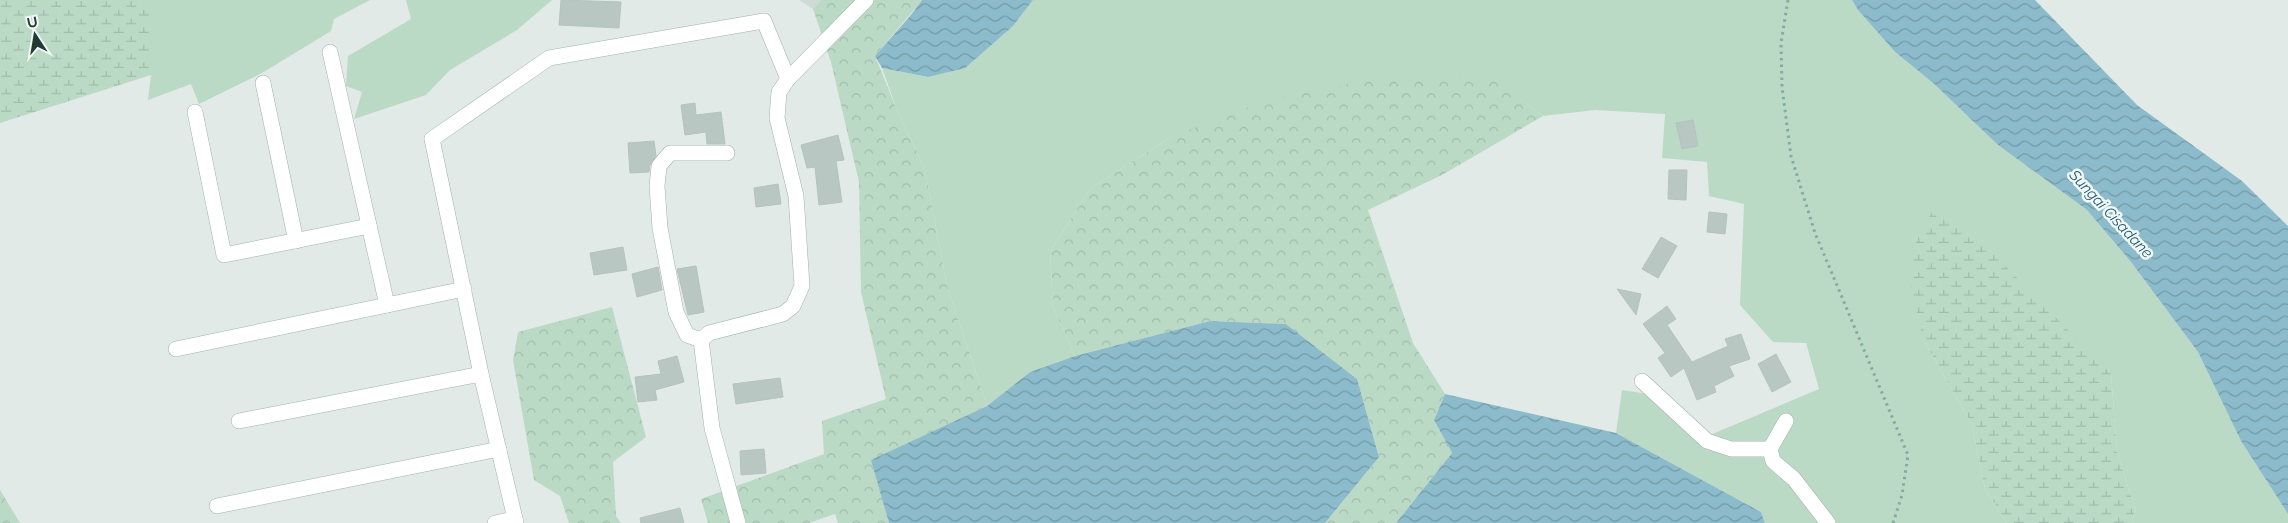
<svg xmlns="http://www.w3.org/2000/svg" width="2288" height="523" font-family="Raleway,sans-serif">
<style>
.built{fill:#cfdad6}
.grass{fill:#bbdac6}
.forest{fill:url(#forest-crowns)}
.wetland{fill:url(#wetland-marsh)}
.water{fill:url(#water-waves)}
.building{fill:#b9c7c3;stroke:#b4c3be}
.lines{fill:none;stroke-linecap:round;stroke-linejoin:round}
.minor-casing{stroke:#a4b1ae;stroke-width:16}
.path{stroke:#83aba2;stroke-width:3;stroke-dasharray:2.5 4;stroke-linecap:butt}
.minor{stroke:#fff;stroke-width:15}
.labels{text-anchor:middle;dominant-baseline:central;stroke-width:5;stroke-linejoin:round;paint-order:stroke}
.water-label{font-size:15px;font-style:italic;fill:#225c70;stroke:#f1f7f4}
</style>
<defs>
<pattern id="forest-crowns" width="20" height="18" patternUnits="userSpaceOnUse" patternTransform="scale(1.25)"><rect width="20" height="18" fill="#bbdac6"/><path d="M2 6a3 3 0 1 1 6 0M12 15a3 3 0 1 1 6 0" fill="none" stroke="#a0bcab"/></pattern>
<pattern id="wetland-marsh" width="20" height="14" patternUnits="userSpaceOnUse" patternTransform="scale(1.25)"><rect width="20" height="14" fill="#bbdac6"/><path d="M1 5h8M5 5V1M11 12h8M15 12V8" fill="none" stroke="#a0bcab"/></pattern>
<pattern id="water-waves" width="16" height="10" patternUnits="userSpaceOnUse" patternTransform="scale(1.25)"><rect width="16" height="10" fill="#8cbccb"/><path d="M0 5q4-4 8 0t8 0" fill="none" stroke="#729aa6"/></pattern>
</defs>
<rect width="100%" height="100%" fill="#e1eae7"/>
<!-- built -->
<path class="built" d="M799 0H821L813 9Z"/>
<!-- grass -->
<g class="grass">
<path d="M151 0H370L334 19 331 31 262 73 199 104 191 84 148 100 151 75Z"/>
<path d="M406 0H552L517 30 450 70 426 95 354 119 362 92 346 86 348 56 411 19Z"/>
<path d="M1033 0H1852L1858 10 1895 52 1932 82 1998 145 2087 210 2131 262 2198 352 2241 441 2288 514V523H2132L2135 509 2117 451 2111 374 1923 339 1972 425 1985 489 2007 523H1765L1761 512 1616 433 1622 390 1667 397 1710 435 1819 389 1806 343 1773 342 1740 305 1744 204 1709 196 1707 162 1662 158 1665 114 1595 110 1543 116 1487 75 1171 137 1091 188 1050 251 1053 307 1075 356 1030 372 987 406 947 286 925 170 897 110 882 68 928 77 1013 26Z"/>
</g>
<!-- forest -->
<g class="forest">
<path d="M821 0H922L875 56 897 110 925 170 947 286 987 406 872 460 889 523H838L835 514 809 523H708L701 499 824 454 822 421 886 399 861 292 859 182 831 62 813 9Z"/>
<path d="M1393 75H1488L1543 116 1442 175 1368 210 1413 343 1445 394 1434 420 1452 453 1396 523H1325L1379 457 1357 379 1286 324 1210 321 1075 356 1053 307 1050 251 1091 188 1171 137 1262 102Z"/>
<path d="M612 307 646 437 613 462 616 516 621 523H569L560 496 534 480 513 360 518 332Z"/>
<path d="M0 490 20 523H0Z"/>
</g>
<!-- wetland -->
<g class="wetland">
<path d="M0 0H151V75L0 123Z"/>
<path d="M1934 209 1970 230 2111 374 2117 451 2135 509 2132 523H2007L1985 489 1972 425 1923 339 1910 283 1917 236Z"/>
</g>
<!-- water -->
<g class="water">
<path d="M922 0H1033L1013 26 965 68 928 77 882 68 875 56 910 16Z"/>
<path d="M1852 0H2035L2137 105 2242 181 2288 226V514L2241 441 2198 352 2131 262 2087 210 1998 145 1932 82 1895 52 1858 10Z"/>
<path d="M1210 321 1286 324 1357 379 1379 457 1325 523H889L871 460 987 406 1030 372 1075 356Z"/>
<path d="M1445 394 1616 433 1761 512 1765 523H1396L1452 453 1434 420Z"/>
</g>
<!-- building -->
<g class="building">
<path d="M561 0 621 2 619 28 559 25Z"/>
<path d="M695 103 696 115 721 112 725 144H707L706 132 685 135 681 105Z"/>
<path d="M1693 120 1698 146 1682 149 1676 123Z"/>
<path d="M838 135 844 160 836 161 842 202 819 205 815 167 807 168 801 145Z"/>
<path d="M654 141 656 156 650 165 649 172 630 173 628 143Z"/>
<path d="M1669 170H1687L1686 200 1668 199Z"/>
<path d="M778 184 781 204 756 207 754 188Z"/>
<path d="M1709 212 1727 214 1725 234 1707 232Z"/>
<path d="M1661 237 1677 246 1658 278 1642 269Z"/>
<path d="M623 247 627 270 594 275 590 253Z"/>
<path d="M696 266 704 312 688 315 677 269Z"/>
<path d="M658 267 662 290 637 297 632 274Z"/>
<path d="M1617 289 1641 294 1636 315Z"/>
<path d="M1667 306 1676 319 1667 325 1692 362 1728 346 1725 339 1741 334 1750 359 1729 366 1734 376 1714 386 1716 392 1697 400 1684 368 1671 377 1658 358 1665 353 1643 324Z"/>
<path d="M1776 354 1791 382 1772 392 1758 364Z"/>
<path d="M677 356 684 382 655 390 657 400 638 402 635 377 661 374 658 361Z"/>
<path d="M780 378 783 397 736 404 733 384Z"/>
<path d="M764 449 766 473 741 475 740 451Z"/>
<path d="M680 508 684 523H641L640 518Z"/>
</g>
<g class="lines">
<!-- minor casing -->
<g class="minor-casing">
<g id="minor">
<path d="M330 52 387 305"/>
<path d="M263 83 296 241"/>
<path d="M195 112 224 255 369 226"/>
<path d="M701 340 687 335 676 312 660 228 657 186 659 166 670 153H727"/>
<path d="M176 349 464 289"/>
<path d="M1642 381 1707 441 1731 449H1770"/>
<path d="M239 421 481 374"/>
<path d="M1786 421 1770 449 1773 461 1794 479 1828 523"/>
<path d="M217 506 499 449"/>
<path d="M495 523 515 519"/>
<path d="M516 523 481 374 432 139 549 58 764 21 788 79"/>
<path d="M738 523 712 428 701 340 709 333 783 314 793 306 802 286 796 196 777 118 779 92 788 79 866 0"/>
</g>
</g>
<!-- path -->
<path class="path" d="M1788 0 1781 43 1782 87 1791 156 1815 233 1908 455 1902 495 1893 523"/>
<!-- minor -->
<use href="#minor" class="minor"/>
</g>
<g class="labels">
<!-- water labels -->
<g class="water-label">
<text transform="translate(2111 214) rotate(47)">Sungai Cisadane</text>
</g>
</g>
<!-- north arrow -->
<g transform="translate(35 35) rotate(348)" stroke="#f1f7f4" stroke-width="4" paint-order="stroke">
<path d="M0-4L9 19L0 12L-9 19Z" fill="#223935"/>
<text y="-8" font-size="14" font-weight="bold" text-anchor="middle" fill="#223935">U</text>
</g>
</svg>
